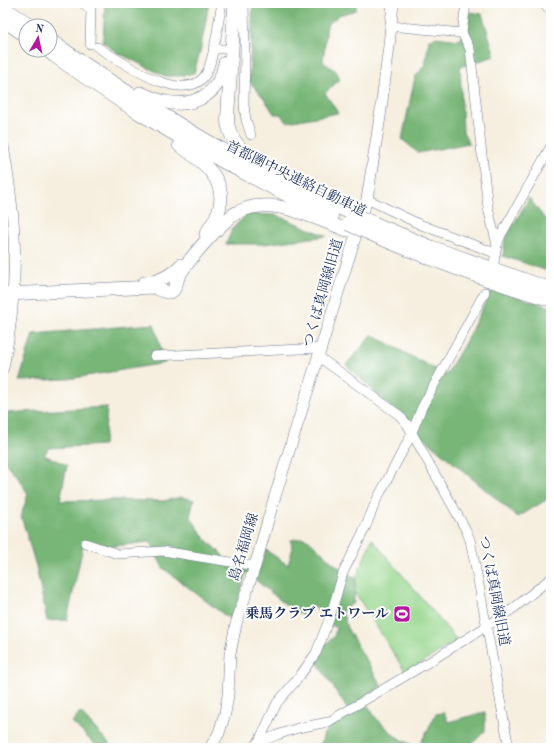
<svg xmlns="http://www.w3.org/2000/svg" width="554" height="751" font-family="'Old Standard TT','Noto Serif JP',serif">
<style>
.green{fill:#95d58b;stroke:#588274}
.forest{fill:#78b677;stroke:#4a726a}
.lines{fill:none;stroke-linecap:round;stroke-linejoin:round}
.minor-casing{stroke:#68728b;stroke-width:10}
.major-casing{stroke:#68728b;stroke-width:12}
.highway-casing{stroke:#68728b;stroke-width:14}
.minor{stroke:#fff;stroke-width:9}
.major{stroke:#fff;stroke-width:11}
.highway{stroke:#fff;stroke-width:13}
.highway-bridge-casing{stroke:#68728b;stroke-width:14;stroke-linecap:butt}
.highway-bridge{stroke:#fff;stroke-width:13}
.labels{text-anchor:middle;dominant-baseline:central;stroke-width:4;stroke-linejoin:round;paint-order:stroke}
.street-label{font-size:14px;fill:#1b2f5e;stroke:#fff}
.poi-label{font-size:14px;font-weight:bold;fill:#1b2f5e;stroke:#fff;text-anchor:end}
</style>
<rect width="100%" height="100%" fill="#fff"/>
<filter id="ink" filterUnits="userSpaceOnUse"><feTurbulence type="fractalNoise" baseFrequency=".025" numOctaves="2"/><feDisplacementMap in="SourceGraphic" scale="8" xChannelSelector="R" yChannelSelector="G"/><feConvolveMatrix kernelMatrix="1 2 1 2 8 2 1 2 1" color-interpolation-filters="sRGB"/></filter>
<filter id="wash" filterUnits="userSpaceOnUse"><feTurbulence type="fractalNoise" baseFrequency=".012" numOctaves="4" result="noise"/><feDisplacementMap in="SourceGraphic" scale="16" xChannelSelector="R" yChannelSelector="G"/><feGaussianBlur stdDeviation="0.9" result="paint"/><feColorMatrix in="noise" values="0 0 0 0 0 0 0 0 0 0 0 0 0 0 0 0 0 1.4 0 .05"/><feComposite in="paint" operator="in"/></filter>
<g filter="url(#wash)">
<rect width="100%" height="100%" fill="#f6efdf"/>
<!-- green -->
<path class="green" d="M372 539 457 640 406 673 352 588Z"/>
<!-- forest -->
<g class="forest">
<path d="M105 3H209L200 52 194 73 179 76H165L116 52 103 42Z"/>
<path d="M253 3H356V10L339 15 327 25 323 62 336 71 340 79 325 93 338 113 287 122 280 114H274L264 98 249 81Z"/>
<path d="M470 12 482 14 495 56 460 67 463 132 469 143 418 153 402 139 415 77 425 65 429 40 435 37 459 40 468 30Z"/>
<path d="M529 198 545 219 551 220V272L503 256 505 239Z"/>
<path d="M247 214 276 215 327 236 263 244H226L233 228Z"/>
<path d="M492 289 551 307V497L518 517 419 434 346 365 372 335 446 375 466 341Z"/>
<path d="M154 324 165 363 68 379 19 381 33 334Z"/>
<path d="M107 407 104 445 49 448 44 455 67 465 60 501 115 500 163 501 182 497 194 500 190 516 205 539 221 553 228 566 260 568 266 550 288 565 292 551 291 540 303 538 309 540 333 563 356 579 354 596V603L342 610 347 628 381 685 366 703 376 718 395 736 418 748H312L320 747 324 733 348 710 317 662 322 647 334 637 336 628 320 615 316 606 303 615 292 610 246 572 232 621 163 568 150 542 115 546H83L67 620 47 621 36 566 21 516 28 494 18 478 3 460V413Z"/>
<path d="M80 712 113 748H98L72 722Z"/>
<path d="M444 712 448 722 485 712V731L471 745 467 748H418L436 714Z"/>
</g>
</g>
<g filter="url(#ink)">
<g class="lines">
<!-- minor casing -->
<g class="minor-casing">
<g id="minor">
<path d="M83 3 91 10 90 44"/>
<path d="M244 3 245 51 244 105 246 120 251 135"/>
<path d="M466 3 462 33 470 49 488 208 497 245"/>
<path d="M542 3 551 10"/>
<path d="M391 26 462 33"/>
<path d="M97 47C121 61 187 110 207 72 215 55 218 22 222 3"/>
<path d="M213 49H224"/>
<path d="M367 199 419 224 495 253"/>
<path d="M494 263 497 245 501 235 551 146"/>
<path d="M154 356 322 348"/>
<path d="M319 357 399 415 407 424 466 530 470 540 478 580 509 748"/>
<path d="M85 543 118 554 163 551 255 566"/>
<path d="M259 741 265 740 277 735 298 728 328 722 429 662 487 626 514 608 551 578"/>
<path d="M253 748 259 741 277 703 299 677 316 653 330 617 343 573 366 526 376 501 410 437 422 407 485 292"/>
</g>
</g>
<!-- major casing -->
<g class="major-casing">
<g id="major">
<path d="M3 146C6 164 9 182 11 201 18 256 14 313 3 368"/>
<path d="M210 748 219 733 225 713 228 695 230 654 236 624 255 566 272 506 367 199 380 117 389 46 393 3"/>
</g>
</g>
<!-- highway casing -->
<g class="highway-casing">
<g id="highway">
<path d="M235 3 228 109C228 114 227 120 228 125 231 140 243 153 256 160"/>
<path d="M3 7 32 26"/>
<path d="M3 20 26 36"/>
<path d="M50 40C129 95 211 147 297 189 316 198 334 206 353 214"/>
<path d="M46 50C76 71 107 93 139 113 201 151 266 186 332 217"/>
<path d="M140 93C149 96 157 101 166 102 197 108 220 92 225 63"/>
<path d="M179 145C200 159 226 178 220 206 218 217 211 226 206 234"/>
<path d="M369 221 431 247 551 289"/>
<path d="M364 231C425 258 487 281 551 300"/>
<path d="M144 283C159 282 171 276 181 265"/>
<path d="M6 294 153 287C158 288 166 293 170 292 177 290 176 279 180 274 191 257 219 224 236 213 244 209 253 206 262 206 288 204 322 221 347 230"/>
</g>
</g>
<!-- minor -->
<use href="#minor" class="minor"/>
<!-- major -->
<use href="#major" class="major"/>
<!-- highway -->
<use href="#highway" class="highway"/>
<!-- highway-bridge casing -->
<g class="highway-bridge-casing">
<g id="highway-bridge">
<path d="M353 214 369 221"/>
<path d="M348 224 364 231"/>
</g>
</g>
<!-- highway-bridge -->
<use href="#highway-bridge" class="highway-bridge"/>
</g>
</g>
<!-- icons -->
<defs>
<g id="stadium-square" transform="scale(0.9)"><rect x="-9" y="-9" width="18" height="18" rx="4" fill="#b5179e" stroke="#fff"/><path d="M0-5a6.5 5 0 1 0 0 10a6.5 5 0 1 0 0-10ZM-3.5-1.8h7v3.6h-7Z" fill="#fff"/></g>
</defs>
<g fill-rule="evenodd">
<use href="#stadium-square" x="402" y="614"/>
</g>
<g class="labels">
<!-- street labels -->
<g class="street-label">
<text transform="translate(296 179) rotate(26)">首都圏中央連絡自動車道</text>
<text transform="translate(323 293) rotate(-74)">つくば真岡線旧道</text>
<text transform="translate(244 547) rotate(-73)">島名福岡線</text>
<text transform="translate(494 591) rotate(79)">つくば真岡線旧道</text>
</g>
<!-- poi labels -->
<g class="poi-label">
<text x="389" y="614">乗馬クラブ エトワール</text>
</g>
</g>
<!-- margin -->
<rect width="554" height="751" fill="none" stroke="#fff" stroke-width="16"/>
<!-- north arrow -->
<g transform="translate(38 38) rotate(9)"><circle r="19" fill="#ffffff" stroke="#a4acbf"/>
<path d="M0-3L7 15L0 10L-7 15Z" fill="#b5179e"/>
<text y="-6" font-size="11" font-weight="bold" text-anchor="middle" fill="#1b2f5e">N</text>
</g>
</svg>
